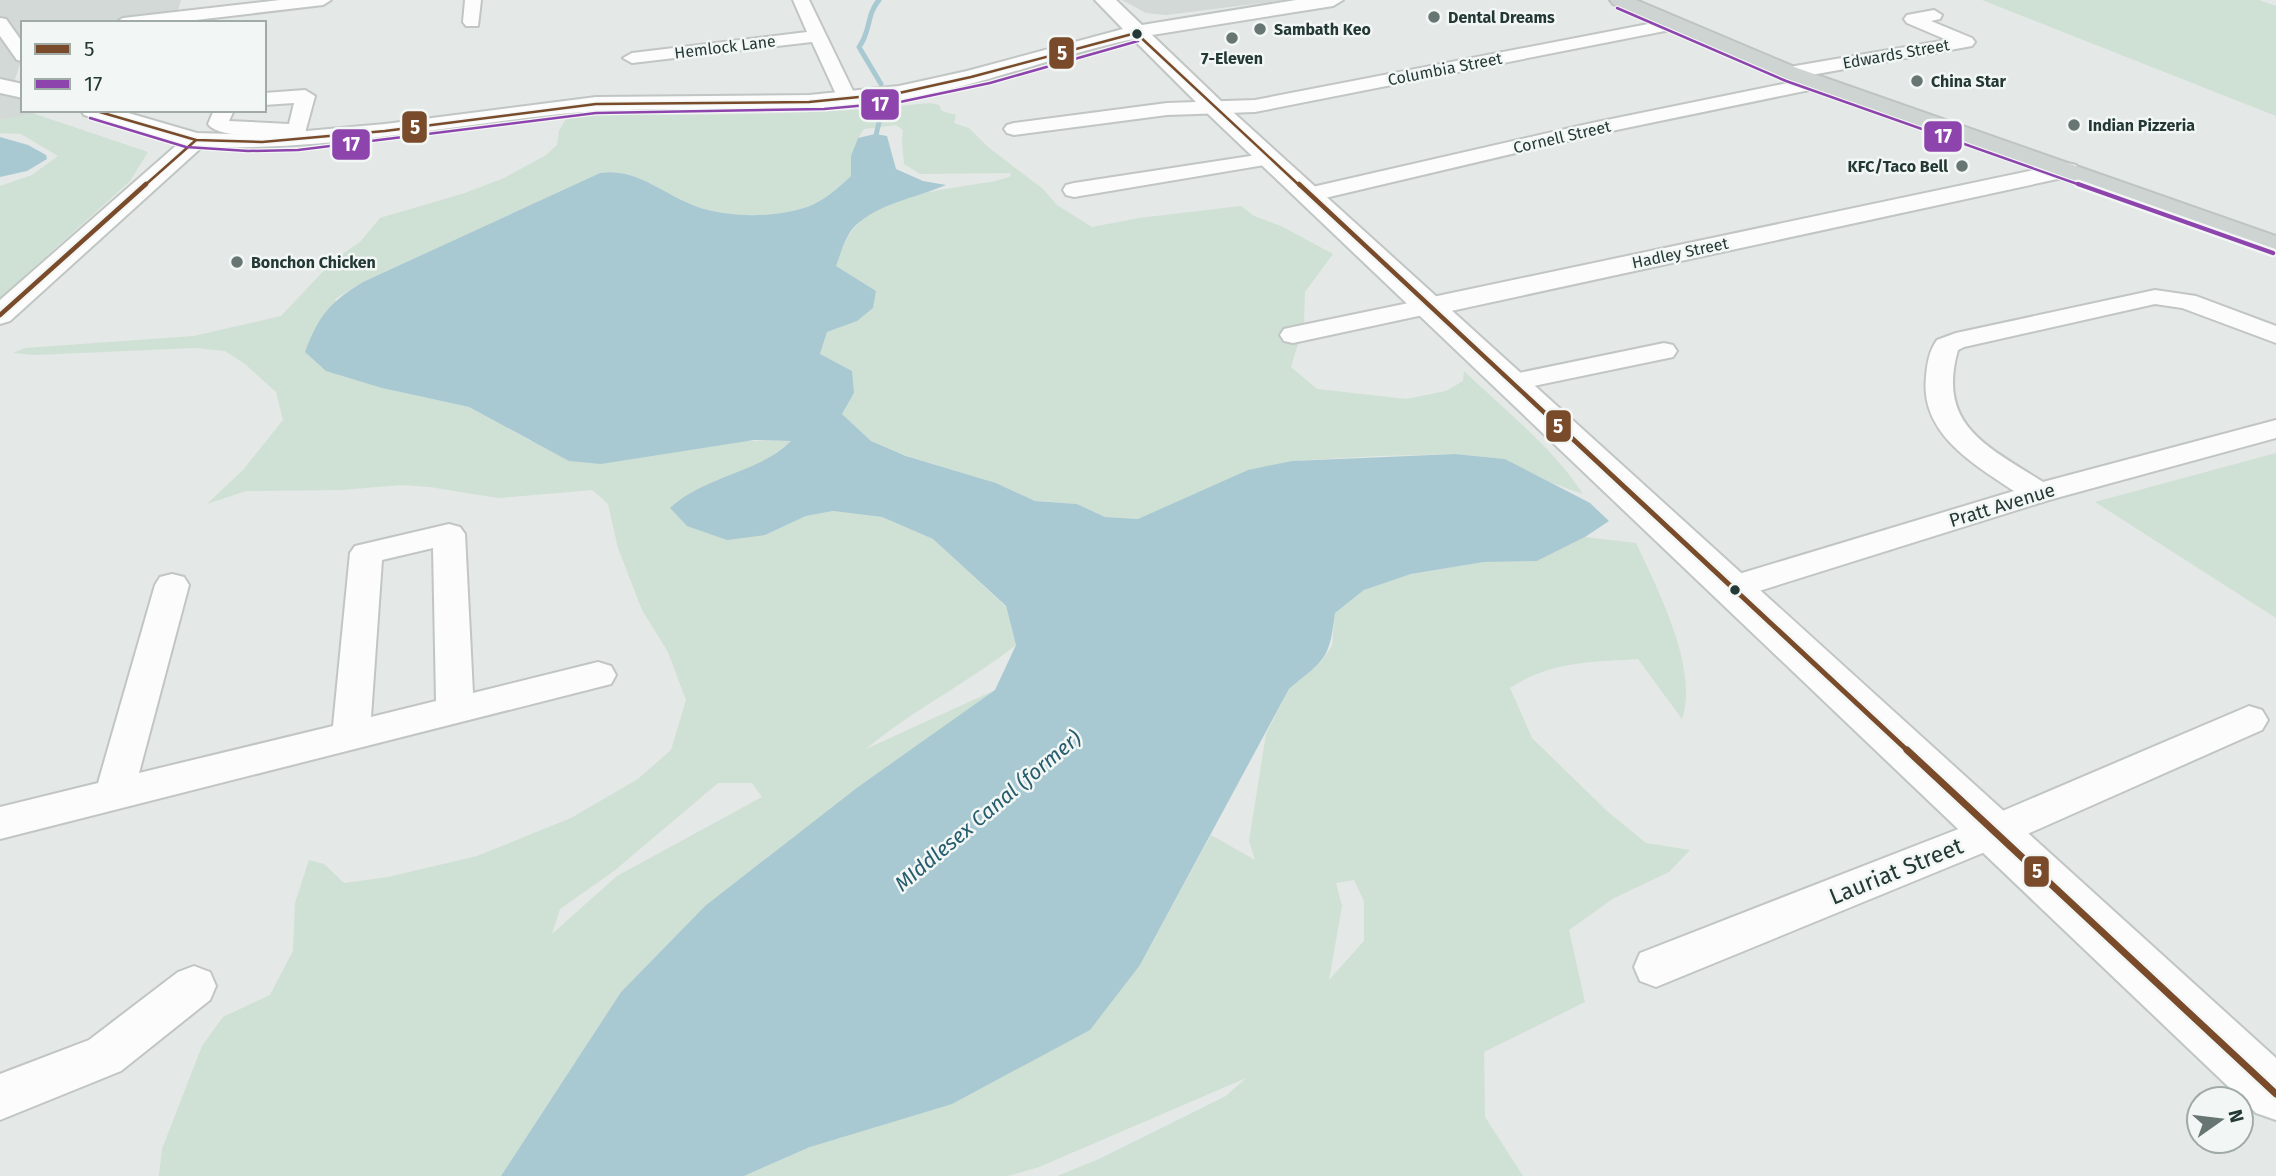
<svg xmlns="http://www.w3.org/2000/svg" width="2276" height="1176" font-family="'Fira Sans',sans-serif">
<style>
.built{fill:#d2d9d6}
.green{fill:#cfe0d5;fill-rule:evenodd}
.water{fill:#a9c9d2}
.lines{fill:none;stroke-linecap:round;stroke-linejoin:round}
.stream{stroke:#a9c9d2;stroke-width:5}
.minor-casing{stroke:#c1c5c3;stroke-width:4}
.tertiary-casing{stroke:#c1c5c3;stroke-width:4}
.secondary-casing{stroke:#c0c6c4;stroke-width:4}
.primary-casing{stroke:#bdc4c2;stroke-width:4}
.minor{fill:#fbfcfb;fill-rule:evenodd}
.tertiary{fill:#fbfcfb;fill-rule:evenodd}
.secondary{fill:#fbfcfb;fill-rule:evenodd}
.primary{fill:#ced4d2;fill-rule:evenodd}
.bus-1-far3-casing{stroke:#f2f7f5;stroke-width:5}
.bus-1-far2-casing{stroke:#f2f7f5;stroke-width:9}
.bus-1-far1-casing{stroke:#f2f7f5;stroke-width:10}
.bus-1-casing{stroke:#f2f7f5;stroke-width:12}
.bus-2-far1-casing{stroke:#f2f7f5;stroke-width:5}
.bus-2-casing{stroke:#f2f7f5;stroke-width:9}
.bus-1-far3{stroke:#7a4b2a;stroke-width:2.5}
.bus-1-far2{stroke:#7a4b2a;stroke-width:4.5}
.bus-1-far1{stroke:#7a4b2a;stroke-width:5}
.bus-1{stroke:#7a4b2a;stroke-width:7}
.bus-2-far1{stroke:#8e44ad;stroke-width:2.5}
.bus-2{stroke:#8e44ad;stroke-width:4.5}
.poi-dot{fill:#677673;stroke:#f2f7f5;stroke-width:2.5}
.bus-dot{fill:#243935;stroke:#f2f7f5;stroke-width:2.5}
.labels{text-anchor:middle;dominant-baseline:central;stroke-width:5;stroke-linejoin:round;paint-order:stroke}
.far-poi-label{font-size:16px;font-weight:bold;fill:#243935;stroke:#f2f7f5;text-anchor:start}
.far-street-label{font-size:16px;fill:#243935;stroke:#f2f7f5}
.street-label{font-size:19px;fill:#243935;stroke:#f2f7f5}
.water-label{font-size:21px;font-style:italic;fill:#265c6d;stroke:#f2f7f5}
.near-street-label{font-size:23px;fill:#243935;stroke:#f2f7f5}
.line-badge{stroke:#f2f7f5;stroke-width:2.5}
.badge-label{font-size:19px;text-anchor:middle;font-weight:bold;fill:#fff}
</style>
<rect width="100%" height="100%" fill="#e4e8e6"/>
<!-- built -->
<g class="built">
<path d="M0 0H181L177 13 110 23H23V55L15 79 23 93V110H33L35 114 0 120Z"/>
<path d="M1122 0H1287L1166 15 1146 13Z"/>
</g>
<!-- green -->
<g class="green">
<path d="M1982 0H2259L2276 6V116Z"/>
<path d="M929 103 939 105 942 111 956 115 954 123 969 128 988 147 1043 189 1057 205 1092 227 1139 218 1241 206 1254 216 1281 226 1333 254 1305 292 1304 324 1291 367 1317 389 1406 399 1446 391 1463 381 1464 371C1505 411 1551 445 1583 494L1552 483 1505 459 1455 454 1379 456 1292 461 1138 519 1105 517 1077 504 1035 501 996 483 907 456 871 441 842 414 854 393 820 354 827 332 856 321 875 291 835 266C841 253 845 238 854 228 880 199 928 192 964 186 980 183 995 183 1011 176L1010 173 920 174 904 164 902 140 903 130 896 125 864 129C853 144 851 158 851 176 838 188 824 201 807 207 774 218 727 218 695 206 661 193 637 168 600 173L363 282 335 299 382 388 469 407 531 441H792L773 455 765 535 806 516 833 511 882 517 933 539 1006 607 1016 645C968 683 912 710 866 749L995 690 705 906 621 992 501 1176H159L162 1149 202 1046 223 1017 270 995 293 951 295 903 309 860 324 864 344 883 388 877 477 856 571 818 638 779 671 750 686 700 668 652 642 610 618 548 608 504 592 490 498 498 430 487 402 485 341 490 246 491 207 504 243 470 283 420 276 392 245 364 225 351 195 348 34 355 13 353 25 348 194 336 281 316 334 260 360 242 380 218 465 193 504 178 546 155 557 145 559 131 566 119C605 109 643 116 683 115 765 114 847 113 929 103ZM718 783H752L762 797 617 876 552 934 560 909 614 871Z"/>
<path d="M35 114 148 152 130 181 0 298V186L32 175 58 156 21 134 0 133V120Z"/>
<path d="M2276 453V618L2095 502Z"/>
<path d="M1585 537 1636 543C1658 590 1699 669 1682 719L1638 659C1591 662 1551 661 1510 688L1532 738 1608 812 1646 843 1690 850 1669 872 1614 898 1569 930 1585 1002 1484 1052 1485 1117 1523 1176H1057L1099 1159 1226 1096 1246 1078 1039 1167 1008 1176H744L810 1147 1140 965 1211 835 1255 860 1249 841 1266 734 1289 689 1321 662 1332 646 1335 613 1364 590 1411 574 1484 562 1537 561ZM1354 880 1364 901V941L1329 980 1342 906 1336 883Z"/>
</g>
<!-- water -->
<g class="water">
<path d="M875 134 887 136 896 169 923 181 946 185C916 198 879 203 855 226 845 236 841 253 836 266L876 291 873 308 857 321 827 332 820 354 852 371 854 393 842 414 871 441 906 456 996 483 1035 501 1077 504 1105 517 1138 519 1248 470 1292 461 1455 454 1505 459 1590 503 1609 521 1585 537 1537 561 1484 562 1411 574 1364 590 1335 613C1329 661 1325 659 1289 689L1140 965 1090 1030 952 1104 810 1147 744 1176H501L621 992 705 906 858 787 995 690 1016 645 1006 606 933 539 882 517 833 511 806 516 765 535 727 540 687 526 670 508C704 476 759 473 791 441L754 440 601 464 569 461 469 407 382 388 326 371 305 352C319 315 330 302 363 282L600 173C637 168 661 193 695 206 727 218 774 218 807 207 824 201 838 188 851 176V156L858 138Z"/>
<path d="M0 137 28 145 46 155 47 159 27 171 0 177Z"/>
</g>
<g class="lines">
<!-- stream -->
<g class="stream">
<path d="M879 0C866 15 871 32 859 47L881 84"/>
<path d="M874 144 882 109"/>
</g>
<!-- minor casing -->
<g class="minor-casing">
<g id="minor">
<path d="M280 0H331L323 5 170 23H115L123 18Z"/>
<path d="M465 0H481L478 26H466L463 22Z"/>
<path d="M793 0H809L857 99 854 103H840L812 42 632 63 623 58 632 53 807 32Z"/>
<path d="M1934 10 1942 15 1940 19 1931 21 1972 38 1975 42 1972 46 1789 79 1780 73 1789 67 1947 40 1907 23 1904 19 1907 15Z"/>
<path d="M0 18 6 19 23 43V61L17 60 0 36Z"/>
<path d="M1674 19 1680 20 1683 24 1680 28 1255 112 1167 115 1014 135 1007 133 1004 129 1007 125 1014 123 1167 103 1255 100Z"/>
<path d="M1817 77 1824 79 1826 83 1824 87 1592 135 1308 202 1300 200 1297 195 1300 190 1308 188 1592 123Z"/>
<path d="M305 90 315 96 302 144H288L286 136C267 135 219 139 208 124L214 110H234L229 121 289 124 294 103 264 105V93Z"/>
<path d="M1270 153 1277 155 1281 159 1277 163 1074 197 1066 195 1063 190 1066 185 1074 183Z"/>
<path d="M2155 290 2196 296 2276 326V343L2182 308 2155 304 1964 347 1958 350C1936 426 1989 447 2043 482L2276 420V438L2049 500 1743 596 1731 599 1719 596 1714 588 1719 580 2014 491C1972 463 1920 433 1926 377 1927 364 1929 351 1937 340L1956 333Z"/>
<path d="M1428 299 1437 302 1441 307 1437 312 1293 343 1284 341 1280 335 1284 329 1293 327Z"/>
<path d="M1664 343 1673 345 1677 351 1673 357 1509 391 1499 389 1495 383 1499 377 1509 375Z"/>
<path d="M449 524 460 527 465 534 473 693 598 662 611 666 616 675 611 684 0 839V807L98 783 155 585 160 577 172 574 184 577 189 585 139 773 333 726 350 553 355 546ZM433 548 436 701 371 717 382 560Z"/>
<path d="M2249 706 2262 710 2268 720 2262 730 2007 843 1656 987 1640 981 1634 967 1640 953 1979 821Z"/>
<path d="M194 966 210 972 216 986 210 1000 121 1071 0 1120V1074L89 1040 178 972Z"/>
</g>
</g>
<!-- tertiary casing -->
<g class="tertiary-casing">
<path id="tertiary" d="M2067 163 2076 165 2079 170 2076 175 1428 316 1418 313 1413 307 1418 301 1428 298Z"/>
</g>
<!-- secondary casing -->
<g class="secondary-casing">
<g id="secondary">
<path d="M1095 0H1116L1142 25 1296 0H1343L1333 6 1152 35 1223 103 2276 1058V1120L2256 1113 1207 113 1133 39C1054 56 978 87 898 100 786 117 672 103 560 114 440 127 323 151 202 147L10 321 0 324V300L179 143 84 115 81 110H118L197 133 262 135 385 124 596 97 809 95 899 86 967 71 1123 29Z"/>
<path d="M0 79 23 84V98L0 93Z"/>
</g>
</g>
<!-- primary casing -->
<g class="primary-casing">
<path id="primary" d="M1610 0H1636L1797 68 2276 236V253L1781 78 1613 4Z"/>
</g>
<!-- minor -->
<use href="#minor" class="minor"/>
<!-- tertiary -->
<use href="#tertiary" class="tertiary"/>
<!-- secondary -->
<use href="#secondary" class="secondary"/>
<!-- primary -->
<use href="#primary" class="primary"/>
<!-- bus-1-far3 casing -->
<g class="bus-1-far3-casing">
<g id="bus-1-far3">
<path d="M93 110 196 140 262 142 385 131 596 104 809 102 899 93 971 77 1136 33 1300 186"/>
<path d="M144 186 196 140"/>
</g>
</g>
<!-- bus-1-far2 casing -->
<g class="bus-1-far2-casing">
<g id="bus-1-far2">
<path d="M1299 184 1563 430"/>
<path d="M0 315 146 184"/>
</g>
</g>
<!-- bus-1-far1 casing -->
<g class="bus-1-far1-casing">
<path id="bus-1-far1" d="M1561 428 1909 752"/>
</g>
<!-- bus-1 casing -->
<g class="bus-1-casing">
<path id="bus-1" d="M1907 750 2276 1094"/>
</g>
<!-- bus-2-far1 casing -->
<g class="bus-2-far1-casing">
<g id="bus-2-far1">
<path d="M1617 8 1786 81 2083 186"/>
<path d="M90 118 186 147 248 151 298 150 596 113 824 109 900 102 990 83 1138 41"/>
</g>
</g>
<!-- bus-2 casing -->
<g class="bus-2-casing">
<path id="bus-2" d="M2078 184 2273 253"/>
</g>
<!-- bus-1-far3 -->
<use href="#bus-1-far3" class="bus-1-far3"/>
<!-- bus-1-far2 -->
<use href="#bus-1-far2" class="bus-1-far2"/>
<!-- bus-1-far1 -->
<use href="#bus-1-far1" class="bus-1-far1"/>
<!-- bus-1 -->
<use href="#bus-1" class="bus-1"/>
<!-- bus-2-far1 -->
<use href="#bus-2-far1" class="bus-2-far1"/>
<!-- bus-2 -->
<use href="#bus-2" class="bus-2"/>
</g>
<!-- markers -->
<g class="poi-dot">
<circle cx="1434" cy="17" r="7"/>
<circle cx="1260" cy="29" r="7"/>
<circle cx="1232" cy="38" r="7"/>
<circle cx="1917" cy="81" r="7"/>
<circle cx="2074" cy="125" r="7"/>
<circle cx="1962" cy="166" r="7"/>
<circle cx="237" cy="262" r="7"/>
</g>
<g class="bus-dot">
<circle cx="1137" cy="34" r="6"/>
<circle cx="1735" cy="590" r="6"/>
</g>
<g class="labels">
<!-- far-poi labels -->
<g class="far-poi-label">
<text x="1448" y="17">Dental Dreams</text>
<text x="1274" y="29">Sambath Keo</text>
<text x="1232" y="58" text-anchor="middle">7-Eleven</text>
<text x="1931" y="81">China Star</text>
<text x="2088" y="125">Indian Pizzeria</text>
<text x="1948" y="166" text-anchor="end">KFC/Taco Bell</text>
<text x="251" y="262">Bonchon Chicken</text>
</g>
<!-- far-street labels -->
<g class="far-street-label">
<text transform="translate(725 47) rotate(-7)">Hemlock Lane</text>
<text transform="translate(1896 54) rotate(-10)">Edwards Street</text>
<text transform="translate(1445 69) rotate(-11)">Columbia Street</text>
<text transform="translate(1562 137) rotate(-13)">Cornell Street</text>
<text transform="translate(1680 253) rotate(-12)">Hadley Street</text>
</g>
<!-- street labels -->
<g class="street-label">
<text transform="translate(2002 505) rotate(-17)">Pratt Avenue</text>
</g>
<!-- water labels -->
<g class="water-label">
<text transform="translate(988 811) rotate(-40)">MIddlesex Canal (former)</text>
</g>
<!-- near-street labels -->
<g class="near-street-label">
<text transform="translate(1896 871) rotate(-22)">Lauriat Street</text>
</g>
</g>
<g class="line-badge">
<rect x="1048" y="36" width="27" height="34" rx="7" fill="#7a4b2a"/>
<rect x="860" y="88" width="40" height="33" rx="7" fill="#8e44ad"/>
<rect x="401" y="110" width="27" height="34" rx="7" fill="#7a4b2a"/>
<rect x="1923" y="120" width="40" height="33" rx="7" fill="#8e44ad"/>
<rect x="331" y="128" width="40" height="33" rx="7" fill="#8e44ad"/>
<rect x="1545" y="409" width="27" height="34" rx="7" fill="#7a4b2a"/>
<rect x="2023" y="855" width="27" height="33" rx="7" fill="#7a4b2a"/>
</g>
<g class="badge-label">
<text x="1062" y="60">5</text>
<text x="880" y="111">17</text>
<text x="415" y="134">5</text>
<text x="1943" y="143">17</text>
<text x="351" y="151">17</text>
<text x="1558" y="433">5</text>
<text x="2037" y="878">5</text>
</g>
<!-- legend -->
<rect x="21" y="21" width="245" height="91" fill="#f2f7f5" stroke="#a0aba8" stroke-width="2"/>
<rect x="35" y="44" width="35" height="10" fill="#7a4b2a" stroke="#a0aba8" stroke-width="2"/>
<text x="84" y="56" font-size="21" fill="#243935">5</text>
<rect x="35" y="79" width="35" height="10" fill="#8e44ad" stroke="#a0aba8" stroke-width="2"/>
<text x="84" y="91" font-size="21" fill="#243935">17</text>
<!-- north arrow -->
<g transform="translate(2220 1120) rotate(76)"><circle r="33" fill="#f2f7f5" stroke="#a0aba8" stroke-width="2"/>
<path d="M0-5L12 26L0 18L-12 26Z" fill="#677673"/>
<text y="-10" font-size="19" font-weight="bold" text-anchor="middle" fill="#243935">N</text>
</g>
</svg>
